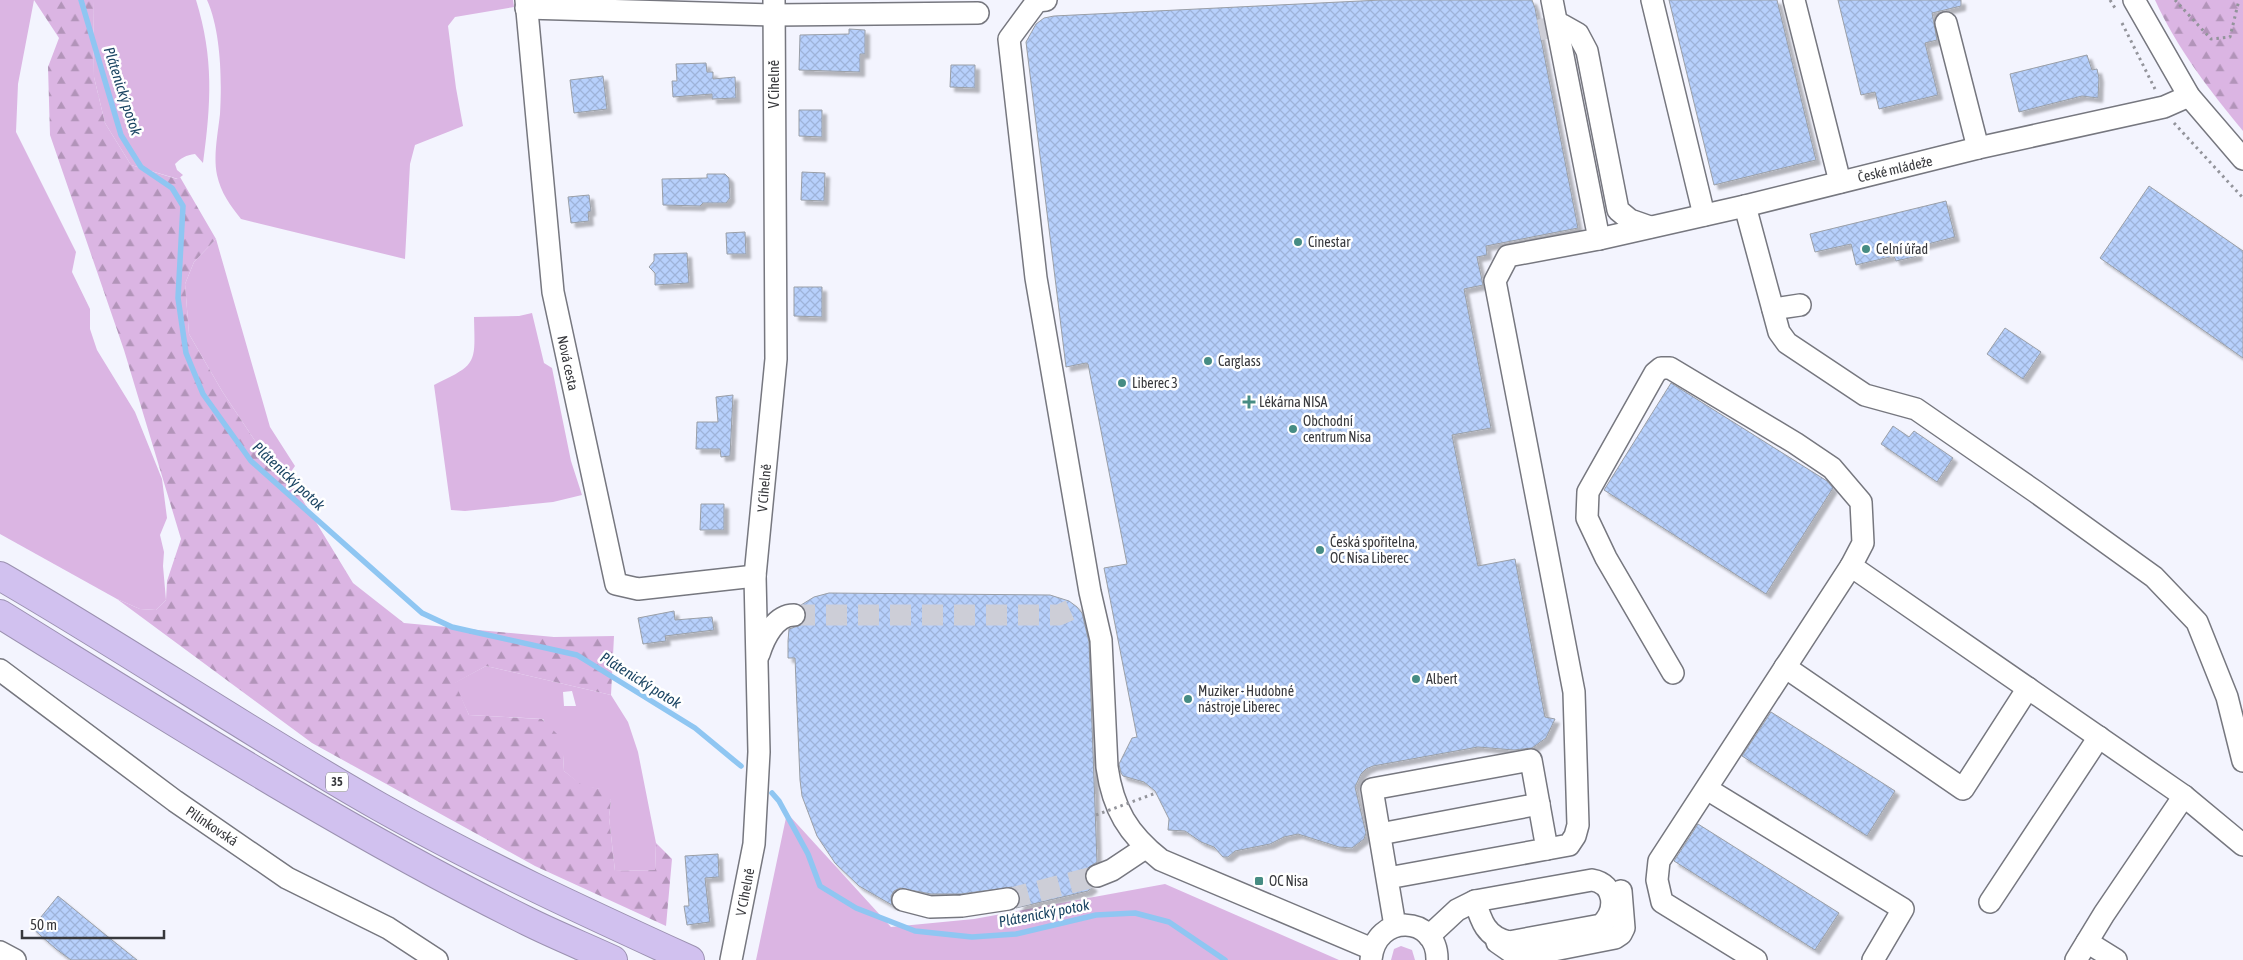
<svg xmlns="http://www.w3.org/2000/svg" width="2243" height="960" font-family="'Asap Condensed',sans-serif">
<style>
.grass{fill:#dbb5e3;fill-rule:evenodd}
.forest{fill:url(#forest-firs)}
.lines{fill:none;stroke-linecap:round;stroke-linejoin:round}
.stream{stroke:#8fc6f2;stroke-width:5.5}
.building{fill:url(#building-cross-hatch);stroke:#9a9fa7;filter:url(#shadow)}
.minor-tunnel{stroke:#cdced7;stroke-width:21;stroke-dasharray:21 11;stroke-linecap:butt}
.minor-casing{stroke:#76777f;stroke-width:24}
.highway-casing{stroke:#9b91b0;stroke-width:30}
.path{stroke:#93949b;stroke-width:3;stroke-dasharray:2.5 4;stroke-linecap:butt}
.minor{stroke:#fff;stroke-width:21}
.highway{stroke:#d1c1ef;stroke-width:28}
.path-bridge{stroke:#93949b;stroke-width:3;stroke-dasharray:2.5 4;stroke-linecap:butt}
.poi-dot{fill:#468c83;stroke:#fff;stroke-width:2}
.labels{text-anchor:middle;dominant-baseline:central;stroke-width:5;stroke-linejoin:round;paint-order:stroke}
.shield{fill:#fff;stroke:#737476;stroke-width:1}
.shield-label{font-size:12px;font-weight:bold;fill:#37383c}
.street-label{font-size:14px;fill:#37383c;stroke:#fff}
.poi-label{font-size:14px;fill:#37383c;stroke:#fff;text-anchor:start}
.water-label{font-size:15px;font-style:italic;fill:#1a4462;stroke:#fff}
</style>
<defs>
<pattern id="forest-firs" width="22" height="20" patternUnits="userSpaceOnUse" patternTransform="scale(1.25)"><rect width="22" height="20" fill="#dbb5e3"/><path d="M5 1l3.5 6h-7zM16 11l3.5 6h-7z" fill="#b294b9"/></pattern>
<pattern id="building-cross-hatch" width="8" height="8" patternUnits="userSpaceOnUse" patternTransform="scale(1.25)"><rect width="8" height="8" fill="#b7d0fc"/><path d="M0 0l8 8M0 8l8-8" fill="none" stroke="#9eb3d9"/></pattern>
<filter id="shadow"><feDropShadow dx="4.5" dy="4.5" stdDeviation="1" flood-color="#0004"/></filter>
</defs>
<rect width="100%" height="100%" fill="#f3f4fe"/>
<!-- grass -->
<g class="grass">
<path d="M0 0H34L18 84 16 132 76 252 72 272 90 309V329L97 350 135 412 162 479 167 518 160 535 164 552 163 566 166 600 156 610 140 609 117 599 0 534Z"/>
<path d="M93 0H196C214 58 211 104 203 163L195 154C186 155 181 158 175 164L177 170 183 175 178 179 131 165 105 123 94 77Z"/>
<path d="M207 0H513L514 7 455 17 448 26 456 88 463 126 415 145 410 164 405 259 241 219C230 205 221 193 217 175 213 156 218 133 220 114 222 80 221 31 207 0Z"/>
<path d="M216 239 270 427 295 466 288 476 271 465 222 391 189 334 185 284 194 262Z"/>
<path d="M532 313 544 363 552 368 571 461 582 495 553 502 465 511 451 510 434 385C478 364 475 364 474 317L519 316Z"/>
<path d="M486 666 611 695 628 722 638 752 656 843 655 870 615 871 609 817 611 800 600 789 582 786 564 771 563 755 543 719 469 715 454 683ZM572 691 576 706H564L563 692Z"/>
<path d="M787 813 891 927 974 919 1165 884 1339 960H756Z"/>
<path d="M1401 946 1412 950 1415 960H1391L1394 949Z"/>
</g>
<!-- forest -->
<g class="forest">
<path d="M34 0H93L94 77 105 123 131 165 177 179 180 177 216 239 194 262 185 284 189 334 222 391 271 465 288 476 353 583 404 623 554 637 614 636 611 695 486 666 455 683 469 715 542 719 562 739 564 771 582 785 601 789 609 795 611 800 609 817 615 871 655 870 656 843 672 859 666 926 535 866 312 743 117 599 140 609 156 610 166 600 167 581 181 539 124 350 50 135 48 67 59 38Z"/>
<path d="M2155 0H2243V131C2209 90 2177 48 2155 0Z"/>
</g>
<g class="lines">
<!-- stream -->
<g class="stream">
<path d="M81 0 121 135 141 167 172 188 183 206 178 298 186 353 203 394 251 461 422 613 452 627 577 655 695 728 741 766"/>
<path d="M772 793 779 801 808 854 820 886 856 908 915 931 972 937 1016 934 1096 915 1135 913 1169 922 1225 960"/>
</g>
</g>
<!-- building -->
<g class="building">
<path d="M1381 0H1532L1535 8 1578 228 1486 246 1487 255 1477 257 1483 285 1464 289 1491 428 1452 435 1478 566 1515 559 1545 717 1555 719 1546 738 1532 748 1514 750 1478 747 1373 766 1366 769 1361 774 1355 787 1366 833 1364 839 1352 848 1339 847 1298 834 1284 837 1270 844 1235 851 1228 857H1223L1214 847 1201 842 1185 831 1168 830 1169 819 1155 791 1144 782 1123 776 1121 773 1119 764 1132 738 1137 737 1104 568 1127 564 1088 364 1086 363 1066 367 1026 42 1036 24 1044 18 1054 16Z"/>
<path d="M1669 0H1777L1816 160 1714 185Z"/>
<path d="M1838 0H1961V6L1932 13 1937 40 1925 43 1938 95 1879 109 1875 92 1861 95Z"/>
<path d="M849 29 865 30V54H860V72L799 70 800 35 849 34Z"/>
<path d="M2087 55 2092 70 2097 69 2099 78 2098 98 2082 96 2019 112 2010 74Z"/>
<path d="M706 63 707 72H713V79L735 77 736 98 712 99V94L673 97 672 81H677L676 64Z"/>
<path d="M951 65H975V88L950 87Z"/>
<path d="M603 76 607 109 574 113 570 80Z"/>
<path d="M799 110H822V137L799 136Z"/>
<path d="M802 172 825 173 824 201 801 200Z"/>
<path d="M707 174H725L729 178 730 198 726 203H703L700 206 663 205 662 179 707 178Z"/>
<path d="M2149 186 2243 251V358L2100 258Z"/>
<path d="M589 195 591 211 588 212 589 221 571 223 568 197Z"/>
<path d="M1946 201 1955 237 1916 247 1918 256 1896 261 1894 256 1856 265 1851 244 1815 252 1810 234Z"/>
<path d="M745 232 746 254H727L726 233Z"/>
<path d="M687 253 689 283 655 285V273L649 267 654 261V254Z"/>
<path d="M794 287H822V317L794 316Z"/>
<path d="M2005 328 2041 352 2023 379 1987 354Z"/>
<path d="M1671 383 1827 481 1833 488 1766 594 1604 490Z"/>
<path d="M733 395 730 456 721 457 720 449H696L697 422H718L716 397Z"/>
<path d="M1893 426 1909 437 1914 431 1953 458 1937 482 1881 444Z"/>
<path d="M701 504H724V530H700Z"/>
<path d="M829 593 1050 595 1069 601 1077 607 1082 613 1089 642 1097 862 1088 868 1085 875 1086 881 1093 887 1088 891 1016 908 1020 903V897L1017 891 1012 887 961 894H931L900 888 894 891 891 896 892 905 859 886 835 863 817 836 802 796 800 780 795 658H788V641L789 629 801 625 805 620 806 613 801 605 814 597Z"/>
<path d="M674 611 675 620 712 617 714 630 665 636 666 641 643 644 638 618Z"/>
<path d="M1771 712 1895 791 1867 836 1742 756Z"/>
<path d="M1698 824 1839 913 1815 950 1674 861Z"/>
<path d="M718 854 719 877 705 878 710 922 687 925 684 906H689L685 856Z"/>
<path d="M58 896 102 932 137 960H71L56 949 32 928Z"/>
</g>
<g class="lines">
<!-- minor-tunnel -->
<g class="minor-tunnel">
<path d="M1539 30 1562 25"/>
<path d="M794 615H1059L1077 607"/>
<path d="M1008 899 1097 876"/>
</g>
<!-- minor casing -->
<g class="minor-casing">
<g id="minor">
<path d="M526 0 553 292 616 584 638 589 755 576"/>
<path d="M1046 0 1037 1 1009 39 1036 278 1090 592 1101 640 1107 767C1113 809 1128 834 1161 860L1372 949"/>
<path d="M1552 0 1599 239"/>
<path d="M1652 0 1704 215"/>
<path d="M1794 0 1840 182"/>
<path d="M2134 0 2189 96 2243 159"/>
<path d="M526 8 774 15 978 13"/>
<path d="M1946 23 1978 148"/>
<path d="M1562 25 1578 34 1587 51 1618 210 1630 220 1650 227"/>
<path d="M1745 206 1779 332 1787 343 1865 395 1916 409 2036 492 2154 577 2197 622 2227 697 2243 761"/>
<path d="M1773 309 1800 305"/>
<path d="M759 654C764 638 775 615 794 615"/>
<path d="M1785 667 1963 789 2028 688"/>
<path d="M0 670 175 801 287 878 388 928 437 960"/>
<path d="M1673 673 1606 558 1587 518 1588 492 1655 373 1661 368H1670L1795 443 1832 468 1861 502 1863 543 1851 566 2184 796 2243 845"/>
<path d="M1707 789 1903 909 1873 960"/>
<path d="M1380 834 1539 804"/>
<path d="M1547 849 1569 845 1575 836 1578 825 1574 692 1495 281 1508 256 1599 239 1745 206 1978 148 2164 107 2189 96"/>
<path d="M1097 876 1112 870 1145 848"/>
<path d="M1388 878 1547 849 1531 760 1372 789 1395 926"/>
<path d="M1592 880C1616 884 1617 911 1601 925L1509 942C1486 937 1481 921 1475 901Z"/>
<path d="M903 900 930 907 962 906 1008 899"/>
<path d="M1990 902 2099 737"/>
<path d="M1429 936 1457 910 1475 901"/>
<path d="M1497 942 1510 951 1523 956 1615 938 1621 934 1624 928 1621 891"/>
<path d="M2087 942 2116 960"/>
<path d="M0 952 15 960"/>
<path d="M731 960 754 844 759 752 755 576 776 359 774 0"/>
<path d="M1371 960C1375 912 1438 915 1437 960"/>
<path d="M1756 960 1662 902 1657 880 1659 861 1851 566"/>
<path d="M2076 960 2104 914 2184 796"/>
</g>
</g>
<!-- highway casing -->
<g class="highway-casing">
<g id="highway">
<path d="M0 576C128 650 251 734 380 807 481 864 585 912 690 960"/>
<path d="M0 614C173 721 345 831 527 921 555 935 585 947 613 960"/>
</g>
</g>
<!-- path -->
<g class="path">
<path d="M2110 0 2115 8"/>
<path d="M2175 0 2211 39 2230 37 2239 0"/>
<path d="M2122 23 2155 89"/>
<path d="M2174 123 2243 198"/>
</g>
<!-- minor -->
<use href="#minor" class="minor"/>
<!-- highway -->
<use href="#highway" class="highway"/>
<!-- path-bridge -->
<path class="path-bridge" d="M1096 815 1156 793"/>
</g>
<!-- markers -->
<g class="poi-dot">
<circle cx="1298" cy="242" r="5"/>
<circle cx="1866" cy="249" r="5"/>
<circle cx="1208" cy="361" r="5"/>
<circle cx="1122" cy="383" r="5"/>
<path d="M1246.5 394.5h5v5h5v5h-5v5h-5v-5h-5v-5h5z"/>
<circle cx="1293" cy="429" r="5"/>
<circle cx="1320" cy="550" r="5"/>
<circle cx="1416" cy="679" r="5"/>
<circle cx="1188" cy="699" r="5"/>
<rect x="1254" y="876" width="10" height="10" rx="2.5"/>
</g>
<g class="labels">
<!-- shield labels -->
<rect class="shield" x="326" y="772.5" width="22" height="19" rx="4"/>
<g class="shield-label">
<text x="337" y="782">35</text>
</g>
<!-- street labels -->
<g class="street-label">
<text transform="translate(774 84) rotate(-90)">V Cihelně</text>
<text transform="translate(1895 169) rotate(-13)">České mládeže</text>
<text transform="translate(568 363) rotate(78)">Nová cesta</text>
<text transform="translate(764 488) rotate(-85)">V Cihelně</text>
<text transform="translate(212 826) rotate(34)">Pilínkovská</text>
<text transform="translate(745 892) rotate(-79)">V Cihelně</text>
</g>
<!-- poi labels -->
<g class="poi-label">
<text x="1308" y="242">Cinestar</text>
<text x="1876" y="249">Celní úřad</text>
<text x="1218" y="361">Carglass</text>
<text x="1132" y="383">Liberec 3</text>
<text x="1259" y="402">Lékárna NISA</text>
<text x="1303" y="421">Obchodní<tspan x="1303" dy="16">centrum Nisa</tspan></text>
<text x="1330" y="542">Česká spořitelna,<tspan x="1330" dy="16">OC Nisa Liberec</tspan></text>
<text x="1426" y="679">Albert</text>
<text x="1198" y="691">Muziker - Hudobné<tspan x="1198" dy="16">nástroje Liberec</tspan></text>
<text x="1269" y="881">OC Nisa</text>
</g>
<!-- water labels -->
<g class="water-label">
<text transform="translate(123 91) rotate(72)">Plátenický potok</text>
<text transform="translate(289 476) rotate(43)">Plátenický potok</text>
<text transform="translate(641 680) rotate(32)">Plátenický potok</text>
<text transform="translate(1044 913) rotate(-11)">Plátenický potok</text>
</g>
</g>
<!-- scale -->
<path d="M22 930v8h142v-8" fill="none" stroke="#37383c" stroke-width="2.5"/>
<text x="30" y="930" font-size="15" fill="#37383c" stroke="#ffffff" stroke-width="4" paint-order="stroke">50 m</text>
</svg>
